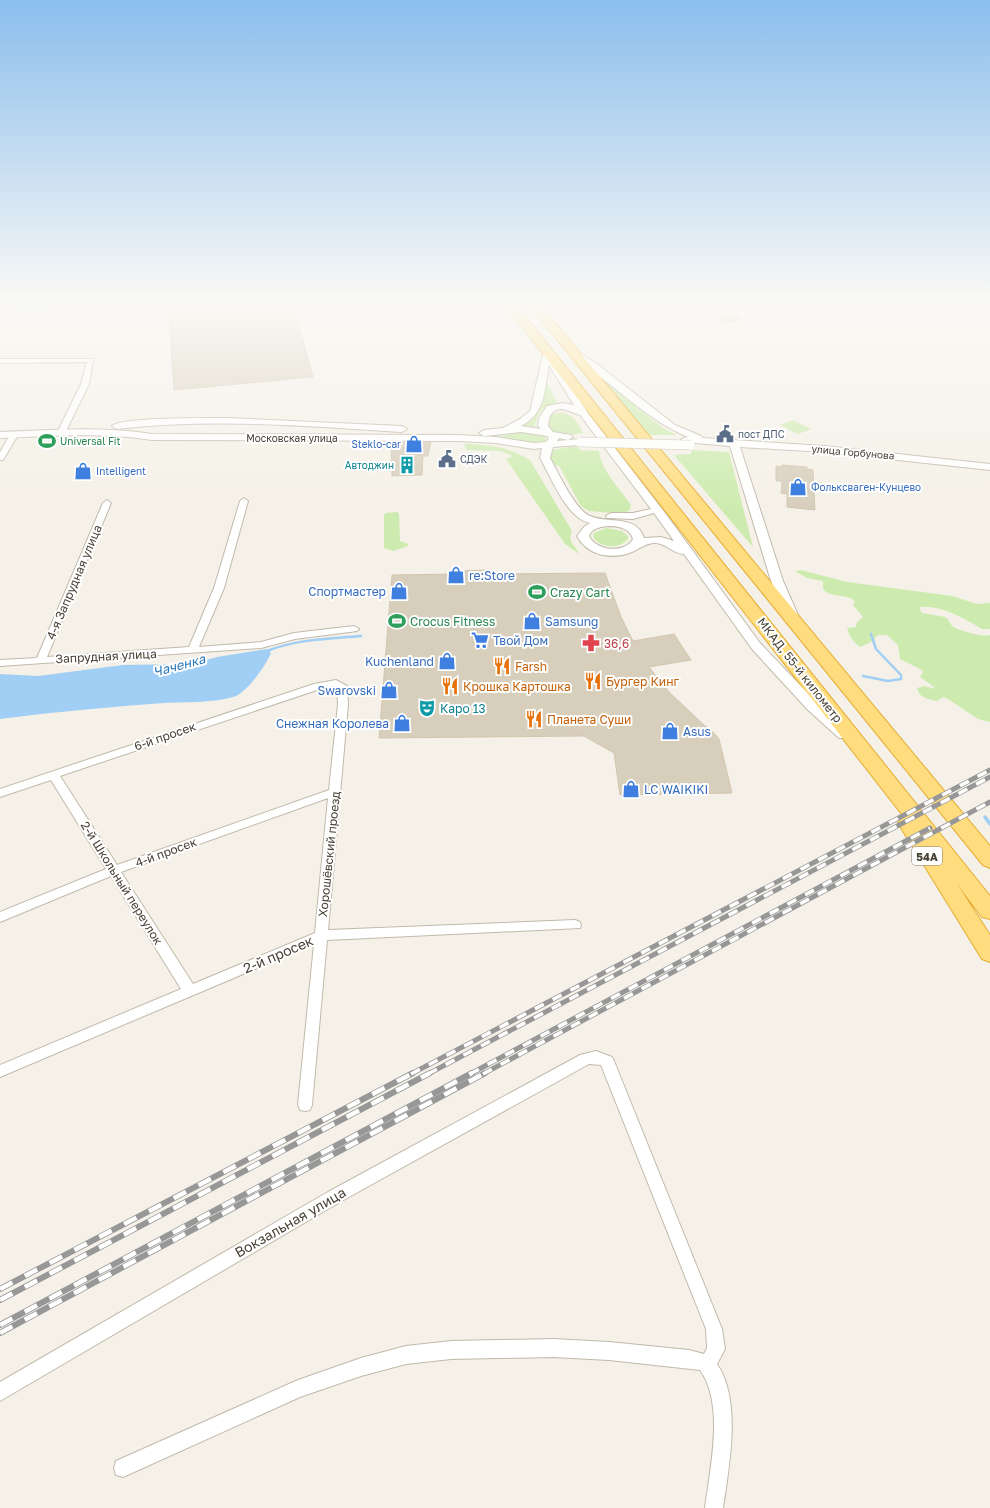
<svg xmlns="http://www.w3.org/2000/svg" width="990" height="1508" font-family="'Golos Text',sans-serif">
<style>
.green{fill:#cdebae}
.water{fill:#a1cef4}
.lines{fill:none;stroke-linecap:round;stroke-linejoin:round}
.stream-far2{stroke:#a1cef4;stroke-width:2}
.stream-far1{stroke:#a1cef4;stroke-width:2.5}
.stream{stroke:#a1cef4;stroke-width:3.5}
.building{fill:#d7cebc;stroke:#d2c6af}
.minor-casing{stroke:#c1baaa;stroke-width:2}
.tertiary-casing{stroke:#c1baaa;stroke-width:2}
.trunk-casing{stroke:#e6ac31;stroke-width:2}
.minor{fill:#fff;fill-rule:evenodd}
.tertiary{fill:#fff;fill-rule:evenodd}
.trunk{fill:#ffdd7f;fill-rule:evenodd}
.rail-far2-casing{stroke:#979797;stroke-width:3}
.rail-far1-casing{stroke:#979797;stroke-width:5}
.rail-casing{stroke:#979797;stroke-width:6}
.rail-far2{stroke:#fff;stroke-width:2;stroke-dasharray:6;stroke-linecap:butt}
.rail-far1{stroke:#fff;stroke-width:3.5;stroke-dasharray:10;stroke-linecap:butt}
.rail{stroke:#fff;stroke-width:4.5;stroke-dasharray:14;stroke-linecap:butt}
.tertiary-bridge-casing{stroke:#c1baaa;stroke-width:10;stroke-linecap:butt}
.tertiary-bridge{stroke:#fff;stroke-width:9}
.labels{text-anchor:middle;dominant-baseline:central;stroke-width:4;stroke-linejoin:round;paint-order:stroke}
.far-service-label{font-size:10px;fill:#4e5e75;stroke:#fff;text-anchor:start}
.far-street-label{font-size:10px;fill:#484236;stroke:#fff}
.far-leisure-label{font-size:10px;fill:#27864d;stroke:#fff;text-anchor:start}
.far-shop-label{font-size:10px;fill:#366cbe;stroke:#fff;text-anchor:start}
.far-culture-label{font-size:10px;fill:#0d838f;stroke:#fff;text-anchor:end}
.shield{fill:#fff;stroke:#7f7b72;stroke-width:1}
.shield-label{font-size:11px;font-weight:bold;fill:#484236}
.shop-label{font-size:12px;fill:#366cbe;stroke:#fff;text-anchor:start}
.street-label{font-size:12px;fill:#484236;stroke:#fff}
.leisure-label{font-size:12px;fill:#27864d;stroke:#fff;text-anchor:start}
.health-label{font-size:12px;fill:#be3a42;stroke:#fff;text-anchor:start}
.food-label{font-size:12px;fill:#c56008;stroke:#fff;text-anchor:start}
.culture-label{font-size:12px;fill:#0d838f;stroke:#fff;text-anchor:start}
.water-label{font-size:13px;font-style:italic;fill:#2976bb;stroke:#fff}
.near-street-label{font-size:14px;fill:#484236;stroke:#fff}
</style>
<rect width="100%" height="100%" fill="#f5f1e8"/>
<!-- green -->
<g class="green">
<path d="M596 374 663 428 677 435H647Z"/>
<path d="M545 379 558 404C538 409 539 411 534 429L513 428 529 419Z"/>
<path d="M560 412C573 414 578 422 583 433 569 435 559 437 547 428L550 415Z"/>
<path d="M793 420 811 429 798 434 780 425Z"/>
<path d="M516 433H529L545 437 547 441C531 448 509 441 492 438Z"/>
<path d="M464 444C490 445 507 446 530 460L572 531C567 543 575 544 579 554L565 544 506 459 513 456 500 451 467 450Z"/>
<path d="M570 447H579L580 450 599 451C601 470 620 489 631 505L630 510 623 514 589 511 581 506 559 466 552 464 550 453 553 450Z"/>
<path d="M691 450 729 452 753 547 674 455 691 454Z"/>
<path d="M397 512 399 514 400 541 408 544V546L393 551 384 548V515L386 513Z"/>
<path d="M606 528 622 531 628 536V539C621 549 598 549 593 536L594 533Z"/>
<path d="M801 570 847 582 952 596 977 604 990 603V629H982C963 618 942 605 919 607L922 613 945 617C949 619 950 624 953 627 958 630 985 638 990 635V722L978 719 948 699 943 697 937 701C928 699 919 698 917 688L925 686 935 689 934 687 920 677 923 672 922 670 900 659 898 645 887 635H878L871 642 860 647C854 643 849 636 847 628L856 627 857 622 863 617 853 605 855 601C846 593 831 599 823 589V581L807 578 795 571Z"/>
</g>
<!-- water -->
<path class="water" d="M267 649 271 653C266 665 250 688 238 695 222 703 182 702 163 703 108 707 54 712 0 719V674L38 676 123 665 186 664 203 661 217 657Z"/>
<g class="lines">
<!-- stream-far2 -->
<path class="stream-far2" d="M26 300 19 304 20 307 33 308 46 304 45 300"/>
<!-- stream-far1 -->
<g class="stream-far1">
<path d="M267 651C297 639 329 639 361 636"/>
<path d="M863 676 888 681 901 679V675L876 649 871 634"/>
</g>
<!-- stream -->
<path class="stream" d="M985 817 990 824"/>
</g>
<!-- building -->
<g class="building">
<path d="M168 300H292L313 377 174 390Z"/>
<path d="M735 314 741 321 724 322 718 315Z"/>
<path d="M391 442H431L428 456H423L422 475 392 476Z"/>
<path d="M782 465 807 467V469L813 470 815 510 787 507V494L781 493 782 481H776V466L782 467Z"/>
<path d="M491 570V574L605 573 621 617 633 641 674 634 691 660 649 667 670 693 704 725 713 732 719 739 732 793 620 795 614 753 584 736 379 738 392 575 454 574 455 571Z"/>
</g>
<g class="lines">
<!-- minor casing -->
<g class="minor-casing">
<g id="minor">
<path d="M0 359H93L89 384 64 435 57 433 81 384 87 362 0 363Z"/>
<path d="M11 433 18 435 3 460H0V452Z"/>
<path d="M244 498 248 501 224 588 199 647 261 642 294 633 354 626 359 629 357 631 295 639 261 648 0 666V660L37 658 103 503 107 500 111 503 47 657 189 647 214 588 240 501Z"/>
<path d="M336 680 347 686 348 704 328 930 575 920 580 922 581 925 580 928 327 940 312 1105 310 1110 305 1111 300 1110 298 1105 314 944 0 1077V1065L181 989 111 876 0 922V912L106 869 51 780 0 797V789L314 684ZM335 686 337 688 338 704 329 790 117 865 60 776 320 689ZM328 798 315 933 193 984 121 872Z"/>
<path d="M596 1051 612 1057 614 1061 722 1329 725 1349 717 1364C742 1400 729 1467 723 1508H705C710 1468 725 1405 700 1370L609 1360 553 1357 451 1359 406 1364 361 1376 300 1397 123 1477 116 1475 114 1468 116 1461 298 1380 361 1358 406 1346 451 1341 553 1339 609 1342 689 1350 704 1354 707 1348 706 1329 601 1065 589 1064 340 1202 0 1401V1382L328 1192 580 1055Z"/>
</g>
</g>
<!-- tertiary casing -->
<g class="tertiary-casing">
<g id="tertiary">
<path d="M571 348 597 364 675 425 701 436 703 438 824 446 990 464V470L824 452 740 447 783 581 798 615 792 619 788 618 771 581 730 446 683 442 681 440 683 438 688 437C646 420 607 378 568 353V349Z"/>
<path d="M547 352 550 353 551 358 555 361 587 412 665 513 760 643 817 703 849 732 851 735 849 738H839L807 709 752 649 684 554C673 554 666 543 655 543 645 543 640 549 632 552 613 560 587 556 577 536L584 527 590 523C567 519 551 477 540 458L542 448 534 449 496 443 458 441 152 440C102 432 51 436 0 438V432C51 430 102 426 152 434L458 435 496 437 534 443 546 442 549 438 547 436 521 432 484 436 479 433 484 430 503 428 520 419 530 411 543 355ZM549 365 574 405 563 403 547 406 539 418 538 426 541 429 521 426C546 413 544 391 549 365ZM563 409 580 415 651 509 633 513H611L606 516 607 518 633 519 654 513 674 541 661 537 644 538C637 514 607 524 590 516 575 510 558 472 550 458L553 447 580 445 585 442 580 439 557 441 559 438 568 440 573 437 571 435 553 432 548 426C549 415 552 409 563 409ZM608 526C618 526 630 528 633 539 625 554 596 551 589 536 592 528 600 527 608 526Z"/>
<path d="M229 418 402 426 407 429 402 432C308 426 211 418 117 429L112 426C120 417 212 418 229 418Z"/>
</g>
</g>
<!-- trunk casing -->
<g class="trunk-casing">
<g id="trunk">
<path d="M501 300H512L990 896V919L982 917 957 884 990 935V962L982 959 898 823 901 818 904 817Z"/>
<path d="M525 300H536L990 846V868L983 865Z"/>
</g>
</g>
<!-- minor -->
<use href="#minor" class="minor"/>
<!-- tertiary -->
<use href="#tertiary" class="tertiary"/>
<!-- trunk -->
<use href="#trunk" class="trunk"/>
<!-- rail-far2 casing -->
<g class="rail-far2-casing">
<path id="rail-far2" d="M935 307 990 303"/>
</g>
<!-- rail-far1 casing -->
<g class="rail-far1-casing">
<g id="rail-far1">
<path d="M411 1074 990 770"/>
<path d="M428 1074 990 777"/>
<path d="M470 1074 930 828"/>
<path d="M483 1074 990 802"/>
</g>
</g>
<!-- rail casing -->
<g class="rail-casing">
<g id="rail">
<path d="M0 1289 413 1073"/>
<path d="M0 1300 430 1073"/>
<path d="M0 1325 472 1073"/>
<path d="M0 1333 485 1073"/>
</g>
</g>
<!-- rail-far2 -->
<use href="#rail-far2" class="rail-far2"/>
<!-- rail-far1 -->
<use href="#rail-far1" class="rail-far1"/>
<!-- rail -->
<use href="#rail" class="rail"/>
<!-- tertiary-bridge casing -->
<g class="tertiary-bridge-casing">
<path id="tertiary-bridge" d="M580 442 690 445"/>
</g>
<!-- tertiary-bridge -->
<use href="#tertiary-bridge" class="tertiary-bridge"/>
</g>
<!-- sky -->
<linearGradient id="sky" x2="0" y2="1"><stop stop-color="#8bbeed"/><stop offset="0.59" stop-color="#faf9f5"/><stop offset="1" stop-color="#faf9f5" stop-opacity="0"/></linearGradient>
<rect width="990" height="511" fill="url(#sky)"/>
<!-- icons -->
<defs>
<g id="civic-bare" transform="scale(1.38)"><path d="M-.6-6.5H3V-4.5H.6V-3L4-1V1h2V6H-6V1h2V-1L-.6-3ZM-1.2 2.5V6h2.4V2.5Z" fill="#5c6f8a" stroke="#fff" stroke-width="2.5" paint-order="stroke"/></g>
<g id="stadium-bare" transform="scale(1.38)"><path d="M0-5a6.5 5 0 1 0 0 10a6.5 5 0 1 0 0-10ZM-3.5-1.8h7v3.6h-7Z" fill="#2e9e5b" stroke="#fff" stroke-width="2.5" paint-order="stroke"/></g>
<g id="shop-bare" transform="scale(1.38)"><path d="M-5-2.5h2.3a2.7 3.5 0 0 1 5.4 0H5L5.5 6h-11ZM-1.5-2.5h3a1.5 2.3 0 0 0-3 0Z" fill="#3f7fe0" stroke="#fff" stroke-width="2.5" paint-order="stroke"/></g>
<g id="building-bare" transform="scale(1.38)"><path d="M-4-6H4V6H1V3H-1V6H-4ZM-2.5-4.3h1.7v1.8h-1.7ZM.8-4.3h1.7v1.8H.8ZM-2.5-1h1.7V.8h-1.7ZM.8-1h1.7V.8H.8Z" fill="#0f9aa8" stroke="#fff" stroke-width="2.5" paint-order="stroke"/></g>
<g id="supermarket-bare" transform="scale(1.38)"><path d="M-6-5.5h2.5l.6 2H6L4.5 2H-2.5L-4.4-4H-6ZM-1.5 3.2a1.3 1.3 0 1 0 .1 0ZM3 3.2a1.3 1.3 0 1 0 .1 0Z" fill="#3f7fe0" stroke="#fff" stroke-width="2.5" paint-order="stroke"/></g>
<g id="pharmacy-bare" transform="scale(1.38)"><path d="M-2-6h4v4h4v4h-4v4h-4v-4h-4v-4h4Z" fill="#e0444e" stroke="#fff" stroke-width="2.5" paint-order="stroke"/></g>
<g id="restaurant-bare" transform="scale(1.38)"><path d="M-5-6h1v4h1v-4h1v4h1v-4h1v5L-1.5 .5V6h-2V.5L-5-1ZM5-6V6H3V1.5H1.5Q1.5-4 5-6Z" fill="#e8710a" stroke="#fff" stroke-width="2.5" paint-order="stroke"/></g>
<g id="theatre-bare" transform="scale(1.38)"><path d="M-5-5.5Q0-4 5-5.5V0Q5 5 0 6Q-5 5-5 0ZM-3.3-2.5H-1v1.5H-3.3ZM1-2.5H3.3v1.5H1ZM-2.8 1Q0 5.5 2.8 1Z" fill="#0f9aa8" stroke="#fff" stroke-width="2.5" paint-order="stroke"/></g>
</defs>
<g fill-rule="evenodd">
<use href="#civic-bare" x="725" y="434"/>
<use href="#stadium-bare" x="47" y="441"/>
<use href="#shop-bare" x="414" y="444"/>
<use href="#civic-bare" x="447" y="459"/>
<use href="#building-bare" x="407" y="465"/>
<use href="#shop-bare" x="83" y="471"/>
<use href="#shop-bare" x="798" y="487"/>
<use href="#shop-bare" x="456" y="575"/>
<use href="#shop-bare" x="399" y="591"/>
<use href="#stadium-bare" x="537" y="592"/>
<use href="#stadium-bare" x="397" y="621"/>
<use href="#shop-bare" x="532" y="621"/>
<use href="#supermarket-bare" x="480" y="640"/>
<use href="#pharmacy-bare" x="591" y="643"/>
<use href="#shop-bare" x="447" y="661"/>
<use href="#restaurant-bare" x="502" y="666"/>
<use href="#restaurant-bare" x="593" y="681"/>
<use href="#restaurant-bare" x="450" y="686"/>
<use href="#shop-bare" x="389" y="690"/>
<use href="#theatre-bare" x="427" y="708"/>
<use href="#restaurant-bare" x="534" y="719"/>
<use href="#shop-bare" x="402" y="723"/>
<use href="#shop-bare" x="670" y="731"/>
<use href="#shop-bare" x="631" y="789"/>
</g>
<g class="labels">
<!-- far-service labels -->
<g class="far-service-label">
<text x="738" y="434">пост ДПС</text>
<text x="460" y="459">СДЭК</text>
</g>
<!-- far-street labels -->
<g class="far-street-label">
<text x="292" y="438">Московская улица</text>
<text transform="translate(853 452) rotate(5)">улица Горбунова</text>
</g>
<!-- far-leisure labels -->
<g class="far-leisure-label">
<text x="60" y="441">Universal Fit</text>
</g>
<!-- far-shop labels -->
<g class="far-shop-label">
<text x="401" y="444" text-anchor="end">Steklo-car</text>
<text x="96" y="471">Intelligent</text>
<text x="811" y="487">Фольксваген-Кунцево</text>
</g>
<!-- far-culture labels -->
<g class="far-culture-label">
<text x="394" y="465">Автоджин</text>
</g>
<!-- shield labels -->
<rect class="shield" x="912" y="847" width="30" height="18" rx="3"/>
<g class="shield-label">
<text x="927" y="856">54А</text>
</g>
<!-- shop labels -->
<g class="shop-label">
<text x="469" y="575">re:Store</text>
<text x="386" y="591" text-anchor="end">Спортмастер</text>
<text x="545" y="621">Samsung</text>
<text x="493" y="640">Твой Дом</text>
<text x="434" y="661" text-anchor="end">Kuchenland</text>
<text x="376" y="690" text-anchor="end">Swarovski</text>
<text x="389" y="723" text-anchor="end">Снежная Королева</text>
<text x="683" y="731">Asus</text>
<text x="644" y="789">LC WAIKIKI</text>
</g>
<!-- street labels -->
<g class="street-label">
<text transform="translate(74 582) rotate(-67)">4-я Запрудная улица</text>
<text transform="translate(106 656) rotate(-3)">Запрудная улица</text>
<text transform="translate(800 670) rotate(52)">МКАД, 55-й километр</text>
<text transform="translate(165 736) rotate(-19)">6-й просек</text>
<text transform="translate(166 852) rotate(-20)">4-й просек</text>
<text transform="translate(329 854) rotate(-84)">Хорошёвский проезд</text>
<text transform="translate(122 883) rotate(58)">2-й Школьный переулок</text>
</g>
<!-- leisure labels -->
<g class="leisure-label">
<text x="550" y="592">Crazy Cart</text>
<text x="410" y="621">Crocus Fitness</text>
</g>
<!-- health labels -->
<g class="health-label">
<text x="604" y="643">36,6</text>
</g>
<!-- food labels -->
<g class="food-label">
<text x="515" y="666">Farsh</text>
<text x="606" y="681">Бургер Кинг</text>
<text x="463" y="686">Крошка Картошка</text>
<text x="547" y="719">Планета Суши</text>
</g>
<!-- culture labels -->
<g class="culture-label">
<text x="440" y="708">Каро 13</text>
</g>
<!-- water labels -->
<g class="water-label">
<text transform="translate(179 665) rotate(-15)">Чаченка</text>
</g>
<!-- near-street labels -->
<g class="near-street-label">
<text transform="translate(278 954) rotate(-23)">2-й просек</text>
<text transform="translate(290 1222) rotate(-30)">Вокзальная улица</text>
</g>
</g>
</svg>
